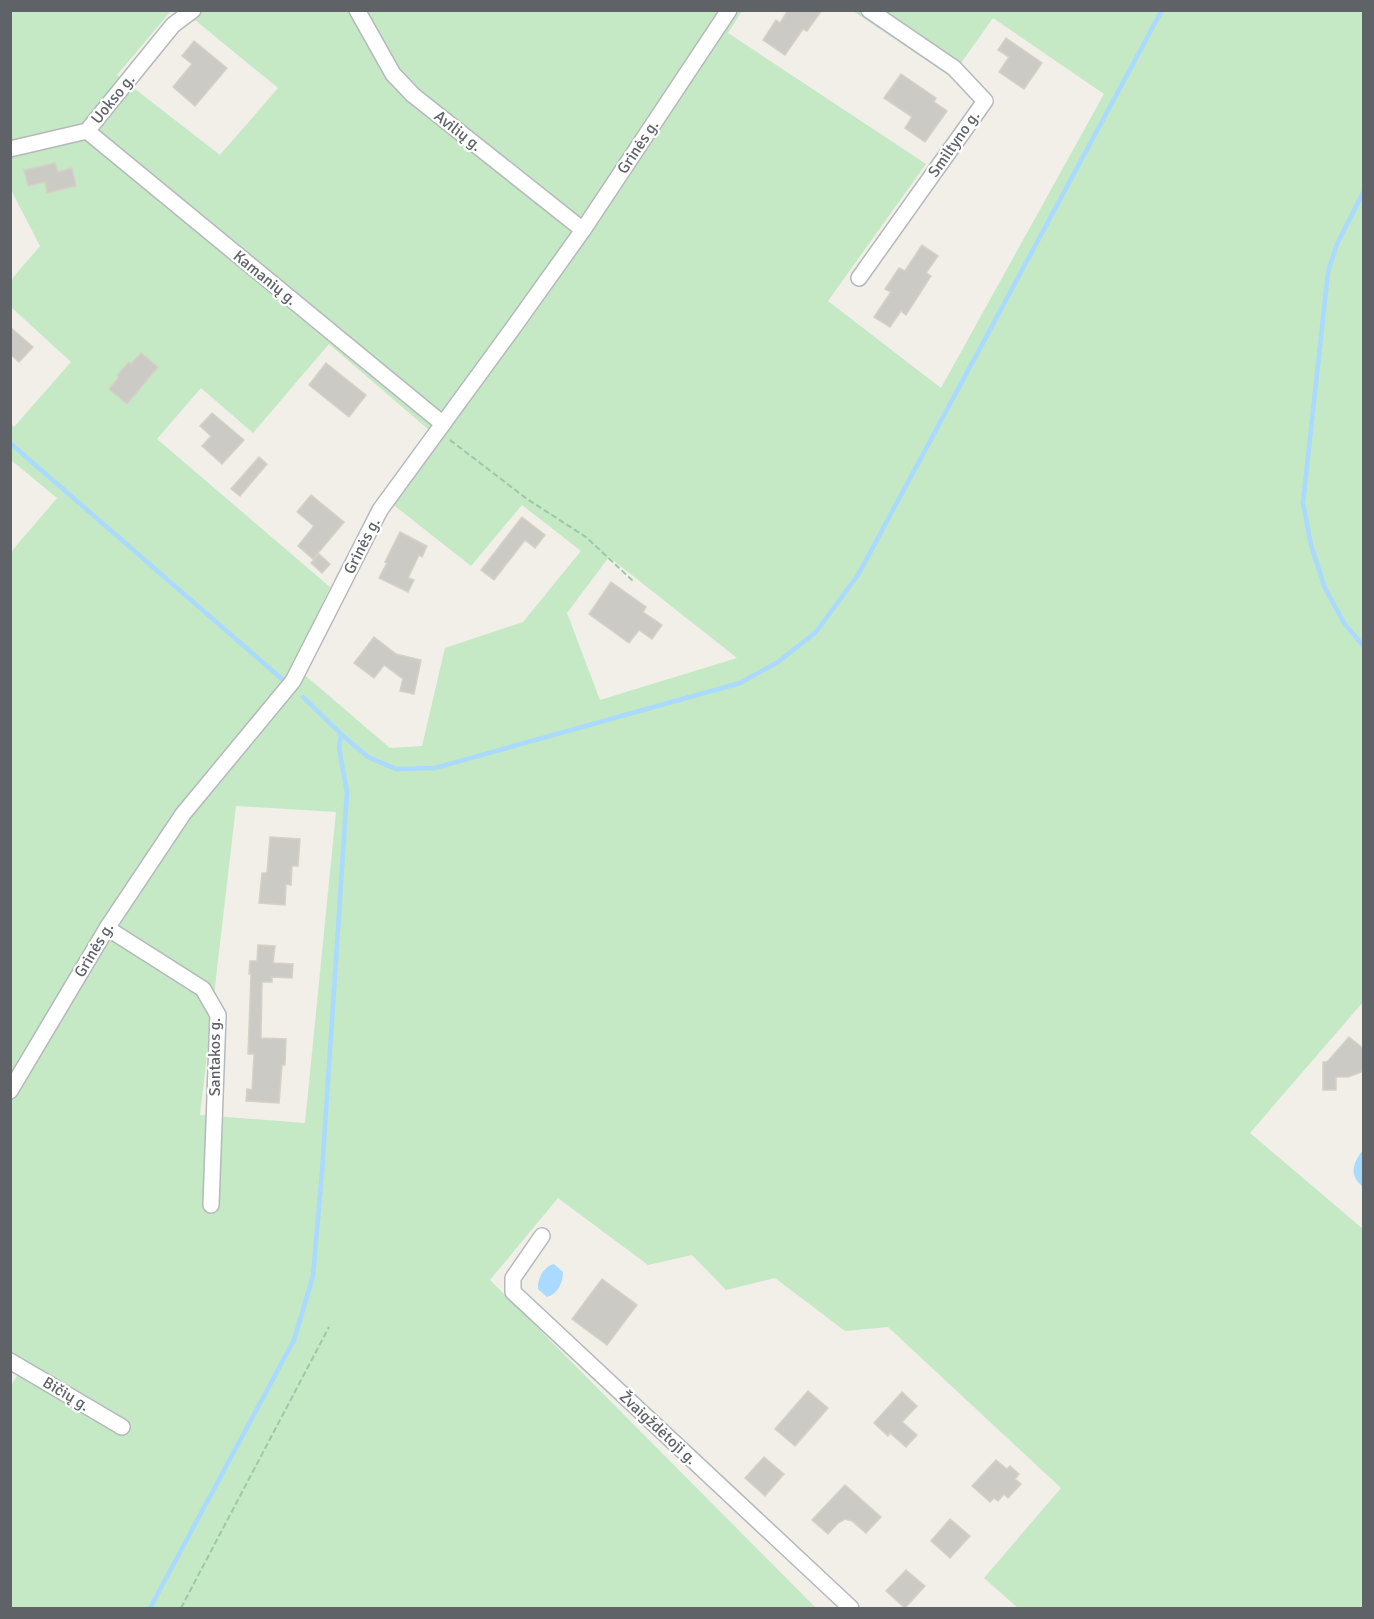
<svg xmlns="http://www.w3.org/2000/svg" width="1374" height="1619" font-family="Signika,sans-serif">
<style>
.green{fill:#c5e8c5;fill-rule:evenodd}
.water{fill:#aadaff}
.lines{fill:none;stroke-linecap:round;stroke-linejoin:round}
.stream{stroke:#aadaff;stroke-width:4.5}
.building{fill:#cccac5;stroke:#d6d1c6;stroke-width:1.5}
.street-casing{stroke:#b5b8bc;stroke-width:18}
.path{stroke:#9cc7a9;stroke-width:2;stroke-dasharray:6 3;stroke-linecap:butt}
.street{stroke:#fff;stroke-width:15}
.labels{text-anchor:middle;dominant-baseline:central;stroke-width:4.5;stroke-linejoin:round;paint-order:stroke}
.street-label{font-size:16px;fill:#5f6368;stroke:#fff}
</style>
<rect width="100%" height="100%" fill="#f1efe8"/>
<!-- green -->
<path class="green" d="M11 11H171L117 75 220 155 278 88 184 11H742L728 33 926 164 828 301 941 388 1104 94 993 18 951 77 853 11H1363V1002L1250 1133 1363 1229V1608H1018L984 1578 1061 1488 888 1327 845 1331 775 1278 726 1290 692 1255 648 1265 558 1198 490 1280 816 1608H11L10 1387 20 1371 11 1366V552L57 498 11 460V424L14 427 71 362 11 307V280L40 246 11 190ZM329 344 429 430 381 495 471 566 522 505 581 551 523 622 445 648 422 746 390 748 293 665 330 587 157 439 201 388 253 433ZM609 557 737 658 600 700 567 613ZM236 806 336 812 305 1123 200 1115Z"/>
<!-- water -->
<g class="water">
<path d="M1363 1150V1187C1349 1175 1352 1164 1363 1150Z"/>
<path d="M554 1264 563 1272C563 1282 558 1294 547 1297L538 1289C537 1279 544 1266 554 1264Z"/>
</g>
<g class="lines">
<!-- stream -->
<g class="stream">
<path d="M1364 191 1337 244 1328 272 1303 503 1311 545 1325 588 1344 623 1364 647"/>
<path d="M10 443 282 679"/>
<path d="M303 697 341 734 368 757 396 769 435 768 740 683 778 662 816 632 858 575 1162 10"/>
<path d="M150 1608 294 1340 313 1276 322 1172 347 792 339 748 341 734"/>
</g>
</g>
<!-- building -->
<g class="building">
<path d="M788 10H822L807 31 803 29 785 55 763 40 776 20 780 23Z"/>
<path d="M1006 38 1042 63 1024 89 999 72 1009 57 998 50Z"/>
<path d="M194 41 227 68 195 106 173 87 192 64 182 56Z"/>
<path d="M901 74 936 98 934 102 947 111 925 142 905 128 912 117 884 98Z"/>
<path d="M55 163 58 172 72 168 76 186 47 193 45 182 28 186 24 170Z"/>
<path d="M922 245 938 256 926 273 931 276 906 315 901 311 890 327 874 317 891 292 885 289 899 268 905 271Z"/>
<path d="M10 327 33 347 19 362 10 354Z"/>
<path d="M141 353 158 367 127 404 109 389 119 377 117 375 129 362 131 364Z"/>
<path d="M326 363 366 395 349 417 309 385Z"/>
<path d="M212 413 244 440 222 464 202 446 211 436 200 426Z"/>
<path d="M259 457 267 464 240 496 231 489Z"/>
<path d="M311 495 344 522 313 559 298 546 314 526 297 512Z"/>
<path d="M522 517 545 535 535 548 525 540 494 580 481 570Z"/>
<path d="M400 532 427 546 422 557 419 555 408 578 414 580 408 592 379 578 387 563 385 562Z"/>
<path d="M319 554 330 564 322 573 311 563Z"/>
<path d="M611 582 646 607 643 612 662 625 652 639 639 630 629 643 589 614Z"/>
<path d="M374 637 396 654 421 660 414 694 400 691 403 679 384 665 374 678 354 663Z"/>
<path d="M270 837 300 839 298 866H292L291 885 286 884 285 905 259 903 262 873H267Z"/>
<path d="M258 945 275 946 273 963 293 964 292 978 272 977V982H262L261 1038 286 1039 285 1065H282L279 1103 246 1101 247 1089 252 1090 254 1054H248L251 974H249L250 961H257Z"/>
<path d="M1349 1037 1364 1049V1071L1348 1077H1336V1090H1323V1062H1327Z"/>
<path d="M602 1279 637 1305 607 1345 572 1319Z"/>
<path d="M808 1391 828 1408 795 1446 775 1429Z"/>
<path d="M902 1392 917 1406 902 1422 917 1435 906 1447 890 1433 888 1436 874 1423Z"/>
<path d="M764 1457 784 1474 765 1496 745 1478Z"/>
<path d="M996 1460 1007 1469 1010 1466 1019 1474 1015 1479 1021 1484 1008 1498 1004 1494 998 1501 994 1498 990 1502 972 1486Z"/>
<path d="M845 1485 881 1517 866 1533 852 1521 845 1519 838 1523 828 1534 812 1520Z"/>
<path d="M950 1519 970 1536 950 1558 931 1541Z"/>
<path d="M906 1570 925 1586 905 1608 886 1591Z"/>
</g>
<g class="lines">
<!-- street casing -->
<g class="street-casing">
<g id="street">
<path d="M357 10 393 74 413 95 583 230"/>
<path d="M87 131 443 424"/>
<path d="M10 149 87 131 173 25 193 10"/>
<path d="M859 278 985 101 954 68 869 10"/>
<path d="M107 928 203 989 218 1015 211 1205"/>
<path d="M10 1091 107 928 183 814 293 681 380 510 513 328 583 230 729 10"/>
<path d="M542 1236 513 1278V1292L851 1608"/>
<path d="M10 1361 122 1427"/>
</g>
</g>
<!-- path -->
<g class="path">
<path d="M450 440 527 499 586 537 633 581"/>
<path d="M181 1608 329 1327"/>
</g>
<!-- street -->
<use href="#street" class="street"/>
</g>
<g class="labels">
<!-- street labels -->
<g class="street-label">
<text transform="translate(113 99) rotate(-51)">Uokso g.</text>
<text transform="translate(458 131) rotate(38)">Avilių g.</text>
<text transform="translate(954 144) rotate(-55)">Smiltyno g.</text>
<text transform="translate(638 147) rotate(-56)">Grinės g.</text>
<text transform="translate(265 278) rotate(39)">Kamanių g.</text>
<text transform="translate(362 546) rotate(-63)">Grinės g.</text>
<text transform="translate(94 950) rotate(-59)">Grinės g.</text>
<text transform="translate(215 1057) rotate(-90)">Santakos g.</text>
<text transform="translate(66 1394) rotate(31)">Bičių g.</text>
<text transform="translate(658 1428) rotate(43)">Žvaigždėtoji g.</text>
</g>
</g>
<!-- border -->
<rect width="1374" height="1619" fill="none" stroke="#5f6368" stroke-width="24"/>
</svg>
